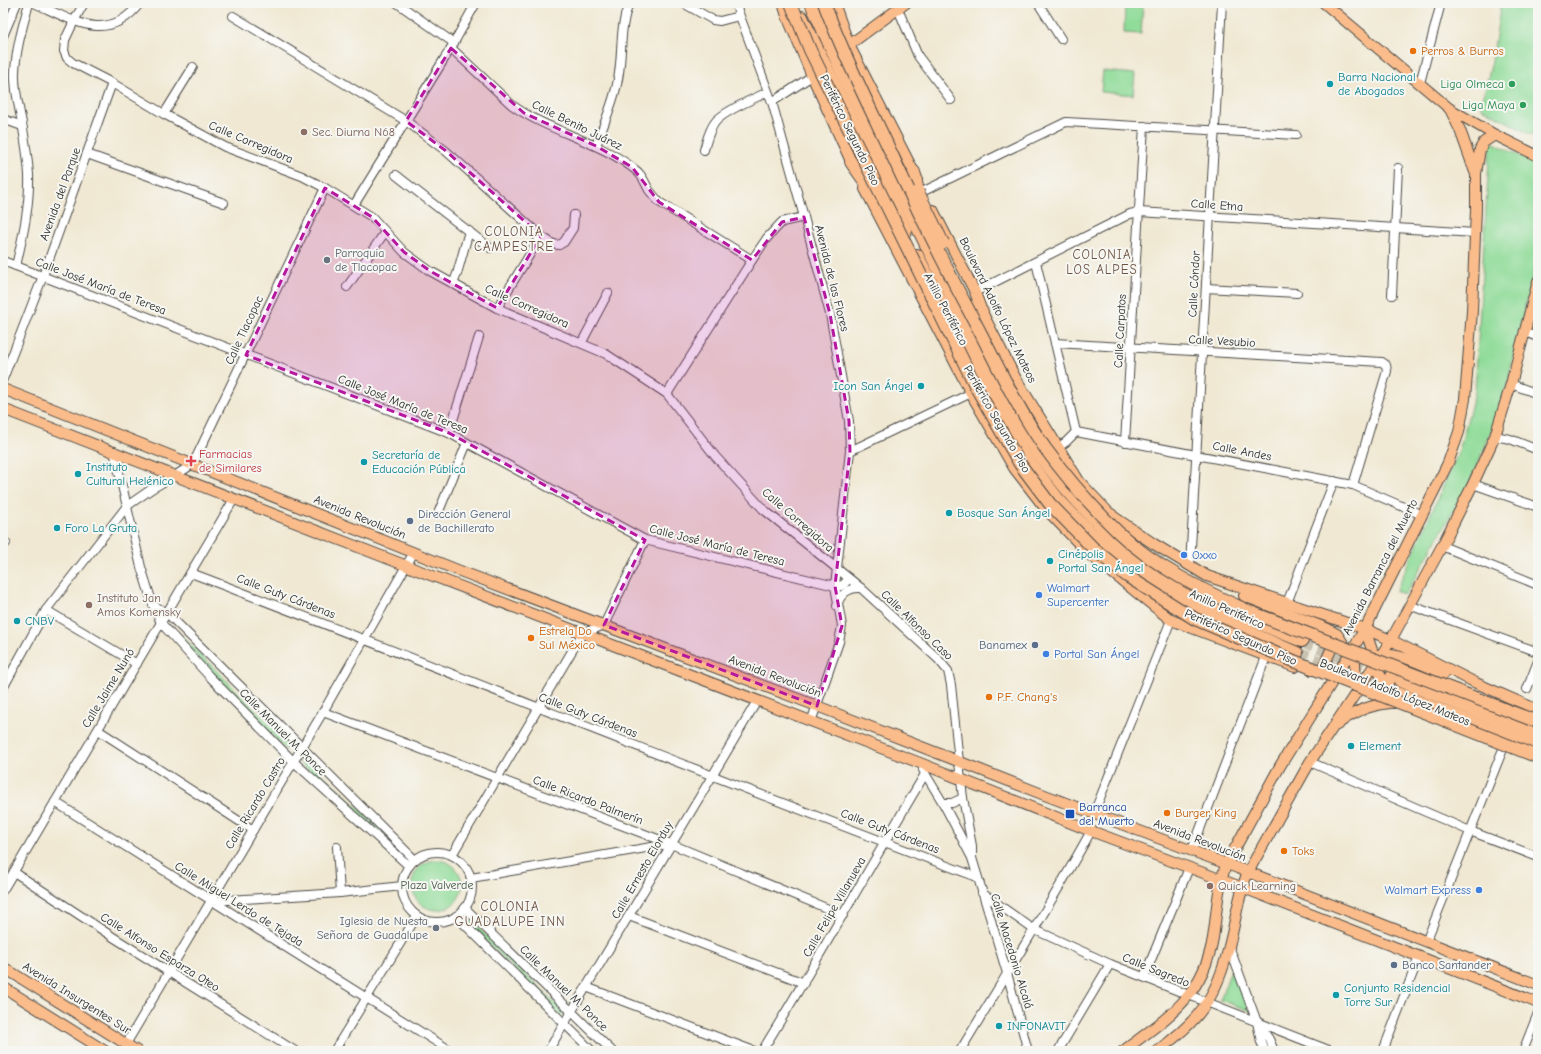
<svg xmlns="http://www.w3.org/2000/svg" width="1541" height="1054" font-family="'Comic Neue',sans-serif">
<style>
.green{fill:#8fdb98;stroke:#5d8362}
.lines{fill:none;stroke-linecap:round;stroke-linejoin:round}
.highway-tunnel{stroke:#c9c2b1;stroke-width:12;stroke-dasharray:12 6;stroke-linecap:butt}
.minor-casing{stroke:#494744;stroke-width:10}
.major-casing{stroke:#494744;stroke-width:12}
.highway-casing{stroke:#494744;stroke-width:14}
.minor{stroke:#fff;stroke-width:8}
.major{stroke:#fabc8b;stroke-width:10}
.highway{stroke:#fabc8b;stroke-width:12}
.highway-bridge-casing{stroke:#494744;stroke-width:14;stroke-linecap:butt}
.highway-bridge{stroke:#fabc8b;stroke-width:12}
.marked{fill:#b5179e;fill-opacity:0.2;stroke:#b5179e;stroke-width:3;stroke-dasharray:8 5;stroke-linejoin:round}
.food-dot{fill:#e8710a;stroke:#f6f6f2;stroke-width:1.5}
.culture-dot{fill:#0f9aa8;stroke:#f6f6f2;stroke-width:1.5}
.leisure-dot{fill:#2e9e5b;stroke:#f6f6f2;stroke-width:1.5}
.education-dot{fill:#8d6e63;stroke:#f6f6f2;stroke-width:1.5}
.worship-dot{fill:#6b7280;stroke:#f6f6f2;stroke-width:1.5}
.health-dot{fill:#e0444e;stroke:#f6f6f2;stroke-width:1.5}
.service-dot{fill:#5c6f8a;stroke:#f6f6f2;stroke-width:1.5}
.shop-dot{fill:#3f7fe0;stroke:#f6f6f2;stroke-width:1.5}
.transit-dot{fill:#1a4fb4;stroke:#f6f6f2;stroke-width:1.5}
.labels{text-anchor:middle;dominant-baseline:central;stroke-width:4;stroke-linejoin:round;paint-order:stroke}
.food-label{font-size:12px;fill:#c56008;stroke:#f6f6f2;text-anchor:start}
.culture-label{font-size:12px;fill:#0d838f;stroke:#f6f6f2;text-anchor:start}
.leisure-label{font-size:12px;fill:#27864d;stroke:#f6f6f2;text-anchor:end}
.street-label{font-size:12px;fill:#2b2b2b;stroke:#f6f6f2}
.education-label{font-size:12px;fill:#785e54;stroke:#f6f6f2;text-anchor:start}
.worship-label{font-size:12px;fill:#5b616d;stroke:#f6f6f2;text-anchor:start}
.health-label{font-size:12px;fill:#be3a42;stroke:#f6f6f2;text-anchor:start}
.service-label{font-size:12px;fill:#4e5e75;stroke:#f6f6f2;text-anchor:start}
.shop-label{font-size:12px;fill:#366cbe;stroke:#f6f6f2;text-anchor:start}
.transit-label{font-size:12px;fill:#164399;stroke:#f6f6f2;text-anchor:start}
.park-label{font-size:12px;fill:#445746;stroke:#f6f6f2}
.neighbourhood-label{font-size:13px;letter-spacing:1px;fill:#6e5343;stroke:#f6f6f2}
</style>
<rect width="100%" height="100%" fill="#f6f6f2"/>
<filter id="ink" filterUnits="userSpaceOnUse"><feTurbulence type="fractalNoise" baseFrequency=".025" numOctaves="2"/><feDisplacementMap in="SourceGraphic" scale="8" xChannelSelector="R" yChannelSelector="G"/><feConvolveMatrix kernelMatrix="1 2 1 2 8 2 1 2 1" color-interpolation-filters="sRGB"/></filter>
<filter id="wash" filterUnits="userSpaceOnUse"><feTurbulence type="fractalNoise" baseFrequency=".012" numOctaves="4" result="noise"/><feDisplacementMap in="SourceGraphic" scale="16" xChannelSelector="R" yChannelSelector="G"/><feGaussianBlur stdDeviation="0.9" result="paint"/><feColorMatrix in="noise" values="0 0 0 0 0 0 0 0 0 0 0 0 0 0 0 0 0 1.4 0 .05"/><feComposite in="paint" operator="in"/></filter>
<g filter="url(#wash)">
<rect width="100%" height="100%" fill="#f0e8d2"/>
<!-- green -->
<g class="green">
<path d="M1125 3H1143L1141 34 1124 33Z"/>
<path d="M1501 3H1538V139L1481 107 1492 61Z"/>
<path d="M1103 71 1135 74 1133 95 1101 92Z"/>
<path d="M1490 141 1538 165V255L1520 327 1508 381 1495 423 1470 482 1405 595 1396 591 1459 451 1475 392Z"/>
<path d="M171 625 290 744 286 750 187 646Z"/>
<path d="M303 756 406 853 404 854 300 763Z"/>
<circle cx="437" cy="885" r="25"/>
<path d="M468 917 564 1012 561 1017 465 920Z"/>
<path d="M1231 970 1251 1011 1220 1000Z"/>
</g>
</g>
<g filter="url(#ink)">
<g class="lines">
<!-- highway-tunnel -->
<g class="highway-tunnel">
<path d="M1302 641 1382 674"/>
<path d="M1297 653 1395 692"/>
</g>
<!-- minor casing -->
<g class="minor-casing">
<g id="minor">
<path d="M34 3C73 20 108 45 140 3"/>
<path d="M84 3 74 21 65 40 64 51 67 58 73 63 112 83 164 114 225 147 302 176 325 188 372 217 404 252 430 271 497 308 606 354 667 394 715 456 763 509 861 588 938 659 948 671 951 685 959 762 963 798 972 846V858L1007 973 1028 1051"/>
<path d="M397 3 454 43"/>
<path d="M683 3 713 20 720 21 739 16"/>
<path d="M735 3 772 102 804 217 830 314 849 421 850 451 835 586 842 626 839 642 811 722"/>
<path d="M1038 3 1061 39"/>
<path d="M898 9 918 56 951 100"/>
<path d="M233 16 406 121 446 151 541 236 553 244 559 245 564 242 573 228 574 215"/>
<path d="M3 36 17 3"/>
<path d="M451 48 512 105C549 132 597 140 633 168 642 174 644 181 649 190 652 194 656 198 659 202L752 260"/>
<path d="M1420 83 1441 3"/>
<path d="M772 102 812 76"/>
<path d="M164 114 193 67"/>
<path d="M3 119 22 126"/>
<path d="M596 146C603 126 615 99 618 79 623 54 619 30 628 6"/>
<path d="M704 150C707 140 709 129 716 121 726 110 755 98 768 92"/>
<path d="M87 154 224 203"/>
<path d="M396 175 490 248"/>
<path d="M924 191 1066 122 1296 135"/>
<path d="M354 205 451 48 476 3"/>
<path d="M3 261 449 433 645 540 835 586C842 587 846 584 848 578"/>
<path d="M1036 262 1076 432"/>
<path d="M16 266C23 236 30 205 29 175 28 158 25 140 22 123 19 107 14 89 15 72 16 48 23 26 29 3"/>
<path d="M453 284 457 274 469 231"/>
<path d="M347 287 385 232"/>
<path d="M1206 288 1297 293"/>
<path d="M975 292 1130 214 1139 212 1475 233"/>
<path d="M1392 295 1398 168"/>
<path d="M497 308 541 236"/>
<path d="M1525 332 1538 337"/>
<path d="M582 342 608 293"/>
<path d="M1055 343 1382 362 1386 365 1387 371 1353 485"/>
<path d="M3 379 43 276 112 83"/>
<path d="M1511 384 1538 394"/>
<path d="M667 394 752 260 767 238 782 222 804 217"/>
<path d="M1076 432 1353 485 1422 515"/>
<path d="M449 433 479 337"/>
<path d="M1495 436 1510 439 1538 450"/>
<path d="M1125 442 1144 126"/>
<path d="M1057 448 1066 442 1076 432"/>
<path d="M114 451 141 567 153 605 161 623 209 676 294 762 409 866"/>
<path d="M850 451 965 396"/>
<path d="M1473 484 1538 507"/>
<path d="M439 511 467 443"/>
<path d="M3 546 6 543"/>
<path d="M1442 546 1538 585"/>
<path d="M1190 565 1222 3"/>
<path d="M191 573C453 672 714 779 977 877"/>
<path d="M1287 603 1334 481"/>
<path d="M153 605 167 613 415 860"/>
<path d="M1409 605 1538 652"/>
<path d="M837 606C840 594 849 587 861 588"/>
<path d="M46 610 137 664"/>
<path d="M3 688 46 610 127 506 153 488 176 475 193 464 325 188"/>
<path d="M1527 689 1538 661"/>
<path d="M323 712 671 844 843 915"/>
<path d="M98 730 253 830"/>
<path d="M1310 762 1470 831 1538 857"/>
<path d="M923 770 943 803 972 858"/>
<path d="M55 802 451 1051"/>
<path d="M943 803H952L963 798"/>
<path d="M1094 813 1171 620"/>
<path d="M337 847 340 893"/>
<path d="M1192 850 1266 657"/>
<circle cx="437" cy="887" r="35"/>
<path d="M452 855 582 634 604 625 645 540"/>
<path d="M14 872 113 937 295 1051"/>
<path d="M471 878 669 844"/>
<path d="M3 890 234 499"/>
<path d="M982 893 1033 929 1110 964 1331 1051"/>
<path d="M211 901 340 893 402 886"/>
<path d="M465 908 612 1051"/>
<path d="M456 916 592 1051"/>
<path d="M629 916 804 983"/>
<path d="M1426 942 1503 749"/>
<path d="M1229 946 1257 1022 1261 1042 1265 1051"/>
<path d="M1144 977 1189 868"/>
<path d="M586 987 754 1051"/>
<path d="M1260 1026 1269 1039 1274 1051"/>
<path d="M126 1044 323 712 414 552"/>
<path d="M334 1051 417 916"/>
<path d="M548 1051 757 701"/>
<path d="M762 1051C818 960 870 866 925 774"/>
<path d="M960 1051C1004 978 1050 906 1091 831"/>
<path d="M1058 1051 1110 964"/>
<path d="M1383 1051 1419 957"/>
<path d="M1523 1051 1538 1013"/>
</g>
</g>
<!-- major casing -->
<g class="major-casing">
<g id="major">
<path d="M783 3 787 16 812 76 854 168"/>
<path d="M834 3 849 45 917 178"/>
<path d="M1324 3 1450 109 1495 135 1538 156"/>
<path d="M849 45 906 3"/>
<path d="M1450 109 1460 130 1475 172"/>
<path d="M865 189 974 399 1014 468 1045 508 1089 554 1171 620 1295 667"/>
<path d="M933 210 975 292 982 312 1016 379 1079 481 1111 515 1154 544 1207 576 1365 629 1391 640 1476 683 1538 710"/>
<path d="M3 389 460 571 817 706 1042 794 1248 872 1538 985"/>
<path d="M3 409 407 566 920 763 1091 831 1241 887 1538 1003"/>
<path d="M1244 596 1328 629 1337 634 1355 662 1356 690"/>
<path d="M1365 629 1380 674 1393 703"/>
<path d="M1377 655C1400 652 1423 665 1444 674"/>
<path d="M1312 670 1323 668 1336 638"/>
<path d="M1386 687 1398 661"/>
<path d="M1337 725C1352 712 1370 705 1390 703"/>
<path d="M3 967 137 1051"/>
<path d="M3 987 105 1051"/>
<path d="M1123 1051C1167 1018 1203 997 1213 938 1217 913 1217 887 1227 863L1280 766 1365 629 1448 463 1459 432 1465 399 1472 311 1476 209V174L1480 149 1484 142 1495 135"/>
<path d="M1157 1051C1199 1021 1217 997 1229 946 1236 921 1238 895 1248 872L1310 762 1391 640 1442 546 1473 484 1495 436 1511 384 1538 281"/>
</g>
</g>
<!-- highway casing -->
<g class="highway-casing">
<g id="highway">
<path d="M811 3 843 75 895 183 994 380 1037 453 1067 490 1109 536 1140 563 1188 593 1206 602 1302 641"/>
<path d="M802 17 906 231"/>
<path d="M851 162 885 210"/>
<path d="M914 172 918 192"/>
<path d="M917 255 985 385 1027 459 1058 499 1100 543 1133 571 1200 611 1297 653"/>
<path d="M961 302 982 312"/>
<path d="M1111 515 1116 534"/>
<path d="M1400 681 1538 736"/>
<path d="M1397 693 1538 748"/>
</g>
</g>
<!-- minor -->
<use href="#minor" class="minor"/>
<!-- major -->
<use href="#major" class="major"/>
<!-- highway -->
<use href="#highway" class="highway"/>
<!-- highway-bridge casing -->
<g class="highway-bridge-casing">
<g id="highway-bridge">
<path d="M791 3 810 50 977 389 1020 464 1050 504 1093 548 1127 576 1195 619 1294 661 1538 757"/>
<path d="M824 3C845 60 874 115 899 170 924 224 950 276 978 328 999 369 1019 411 1045 448 1067 478 1091 506 1118 532 1155 567 1202 590 1248 611L1538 722"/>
<path d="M918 192 943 243"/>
</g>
</g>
<!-- highway-bridge -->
<use href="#highway-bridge" class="highway-bridge"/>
</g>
</g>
<!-- marked area -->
<path class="marked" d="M451 48 524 113 596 146 632 167 659 202 752 260 782 222 804 217 830 314 849 421 850 451 835 586 842 626 817 706 604 625 645 540 449 433 246 355 325 188 372 217 404 252 430 271 497 308 541 236 446 151 406 121Z"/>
<!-- markers -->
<g class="food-dot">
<circle cx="1413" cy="51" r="4"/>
<circle cx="531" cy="638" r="4"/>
<circle cx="989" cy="697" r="4"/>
<circle cx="1167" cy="813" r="4"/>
<circle cx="1284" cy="851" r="4"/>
</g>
<g class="culture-dot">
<circle cx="1330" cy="84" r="4"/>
<circle cx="921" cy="386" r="4"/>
<circle cx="364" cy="462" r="4"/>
<circle cx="78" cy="474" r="4"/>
<circle cx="949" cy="513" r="4"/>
<circle cx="57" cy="528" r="4"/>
<circle cx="1050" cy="561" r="4"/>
<circle cx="17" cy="621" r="4"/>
<circle cx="1351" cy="746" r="4"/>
<circle cx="1336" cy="995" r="4"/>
<circle cx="999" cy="1026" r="4"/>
</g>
<g class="leisure-dot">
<circle cx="1512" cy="84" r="4"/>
<circle cx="1523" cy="105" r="4"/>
</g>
<g class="education-dot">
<circle cx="304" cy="132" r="4"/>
<circle cx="89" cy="605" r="4"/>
<circle cx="1210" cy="886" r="4"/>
</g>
<g class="worship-dot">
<circle cx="327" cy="260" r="4"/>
<circle cx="436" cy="928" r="4"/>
</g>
<path class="health-dot" d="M189 455h4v4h4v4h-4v4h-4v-4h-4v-4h4z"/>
<g class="service-dot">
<circle cx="410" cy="521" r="4"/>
<circle cx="1035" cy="645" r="4"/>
<circle cx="1394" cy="965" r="4"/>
</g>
<g class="shop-dot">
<circle cx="1184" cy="555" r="4"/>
<circle cx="1039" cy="595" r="4"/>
<circle cx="1046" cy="654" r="4"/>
<circle cx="1479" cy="890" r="4"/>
</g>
<rect class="transit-dot" x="1065" y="809" width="10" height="10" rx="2"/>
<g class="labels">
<!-- food labels -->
<g class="food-label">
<text x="1421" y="51">Perros &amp; Burros</text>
<text x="539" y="631">Estrela Do<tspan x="539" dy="14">Sul México</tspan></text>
<text x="997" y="697">P.F. Chang's</text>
<text x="1175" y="813">Burger King</text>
<text x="1292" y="851">Toks</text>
</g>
<!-- culture labels -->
<g class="culture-label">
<text x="1338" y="77">Barra Nacional<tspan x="1338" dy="14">de Abogados</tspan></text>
<text x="913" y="386" text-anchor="end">Icon San Ángel</text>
<text x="372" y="455">Secretaría de<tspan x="372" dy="14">Educación Pública</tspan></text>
<text x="86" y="467">Instituto<tspan x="86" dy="14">Cultural Helénico</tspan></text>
<text x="957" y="513">Bosque San Ángel</text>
<text x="65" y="528">Foro La Gruta</text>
<text x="1058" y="554">Cinépolis<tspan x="1058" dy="14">Portal San Ángel</tspan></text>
<text x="25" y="621">CNBV</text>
<text x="1359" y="746">Element</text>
<text x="1344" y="988">Conjunto Residencial<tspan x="1344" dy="14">Torre Sur</tspan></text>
<text x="1007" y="1026">INFONAVIT</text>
</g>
<!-- leisure labels -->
<g class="leisure-label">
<text x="1504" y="84">Liga Olmeca</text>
<text x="1515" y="105">Liga Maya</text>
</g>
<!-- street labels -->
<g class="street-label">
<text transform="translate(577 125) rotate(26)">Calle Benito Juárez</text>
<text transform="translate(850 130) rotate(64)">Periférico Segundo Piso</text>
<text transform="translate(251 142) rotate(23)">Calle Corregidora</text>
<text transform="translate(60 194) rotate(-70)">Avenida del Parque</text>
<text transform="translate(1217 205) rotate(4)">Calle Etna</text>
<text transform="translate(832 278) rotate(76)">Avenida de las Flores</text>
<text transform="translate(1194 284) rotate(-87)">Calle Cóndor</text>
<text transform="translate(101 286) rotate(21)">Calle José María de Teresa</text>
<text transform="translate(527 306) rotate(24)">Calle Corregidora</text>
<text transform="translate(946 309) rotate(62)">Anillo Periférico</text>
<text transform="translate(998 310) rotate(64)">Boulevard Adolfo López Mateos</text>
<text transform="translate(244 330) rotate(-65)">Calle Tlacopac</text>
<text transform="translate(1120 331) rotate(-87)">Calle Carpatos</text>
<text transform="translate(1222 341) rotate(3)">Calle Vesubio</text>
<text transform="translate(403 404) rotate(22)">Calle José María de Teresa</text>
<text transform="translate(997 419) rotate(60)">Periférico Segundo Piso</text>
<text transform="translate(1242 451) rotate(11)">Calle Andes</text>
<text transform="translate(360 517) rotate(22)">Avenida Revolución</text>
<text transform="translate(798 520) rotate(41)">Calle Corregidora</text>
<text transform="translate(717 545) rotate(14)">Calle José María de Teresa</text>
<text transform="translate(1380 567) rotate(-63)">Avenida Barranca del Muerto</text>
<text transform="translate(286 596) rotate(21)">Calle Guty Cárdenas</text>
<text transform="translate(1227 609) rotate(24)">Anillo Periférico</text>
<text transform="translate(917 625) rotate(44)">Calle Alfonso Caso</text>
<text transform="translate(1241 637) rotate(24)">Periférico Segundo Piso</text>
<text transform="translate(775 676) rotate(21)">Avenida Revolución</text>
<text transform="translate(108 688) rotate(-59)">Calle Jaime Nunó</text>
<text transform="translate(1395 692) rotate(22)">Boulevard Adolfo López Mateos</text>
<text transform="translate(588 715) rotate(21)">Calle Guty Cárdenas</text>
<text transform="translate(283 732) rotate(45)">Calle Manuel M. Ponce</text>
<text transform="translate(588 800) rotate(21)">Calle Ricardo Palmerín</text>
<text transform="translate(255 803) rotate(-59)">Calle Ricardo Castro</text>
<text transform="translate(890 831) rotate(21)">Calle Guty Cárdenas</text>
<text transform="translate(1200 840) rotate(21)">Avenida Revolución</text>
<text transform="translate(642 870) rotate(-60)">Calle Ernesto Elorduy</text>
<text transform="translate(239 904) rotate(32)">Calle Miguel Lerdo de Tejada</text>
<text transform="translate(834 907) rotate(-60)">Calle Felipe Villanueva</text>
<text transform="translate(1012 951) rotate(73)">Calle Macedonio Alcalá</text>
<text transform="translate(160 952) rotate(32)">Calle Alfonso Esparza Oteo</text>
<text transform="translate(1156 970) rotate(22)">Calle Sagredo</text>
<text transform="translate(564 988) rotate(44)">Calle Manuel M. Ponce</text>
<text transform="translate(77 998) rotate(32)">Avenida Insurgentes Sur</text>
</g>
<!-- education labels -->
<g class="education-label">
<text x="312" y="132">Sec. Diurna N68</text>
<text x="97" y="598">Instituto Jan<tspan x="97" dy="14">Amos Komensky</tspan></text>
<text x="1218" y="886">Quick Learning</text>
</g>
<!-- worship labels -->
<g class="worship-label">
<text x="335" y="253">Parroquia<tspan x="335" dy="14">de Tlacopac</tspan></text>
<text x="428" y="921" text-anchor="end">Iglesia de Nuesta<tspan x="428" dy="14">Señora de Guadalupe</tspan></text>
</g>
<!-- health labels -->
<g class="health-label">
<text x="199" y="454">Farmacias<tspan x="199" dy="14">de Similares</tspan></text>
</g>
<!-- service labels -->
<g class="service-label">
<text x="418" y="514">Dirección General<tspan x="418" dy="14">de Bachillerato</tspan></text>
<text x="1027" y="645" text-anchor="end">Banamex</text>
<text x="1402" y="965">Banco Santander</text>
</g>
<!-- shop labels -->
<g class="shop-label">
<text x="1192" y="555">Oxxo</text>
<text x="1047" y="588">Walmart<tspan x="1047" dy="14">Supercenter</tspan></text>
<text x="1054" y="654">Portal San Ángel</text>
<text x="1471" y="890" text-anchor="end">Walmart Express</text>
</g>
<!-- transit labels -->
<g class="transit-label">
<text x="1079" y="807">Barranca<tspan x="1079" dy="14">del Muerto</tspan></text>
</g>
<!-- park labels -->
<g class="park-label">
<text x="437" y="885">Plaza Valverde</text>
</g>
<!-- neighbourhood labels -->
<g class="neighbourhood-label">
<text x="514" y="231">COLONIA<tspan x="514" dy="15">CAMPESTRE</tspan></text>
<text x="1102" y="254">COLONIA<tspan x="1102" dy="15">LOS ALPES</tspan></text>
<text x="510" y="906">COLONIA<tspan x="510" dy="15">GUADALUPE INN</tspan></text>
</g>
</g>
<!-- margin -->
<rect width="1541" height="1054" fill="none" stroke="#f6f6f2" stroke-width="16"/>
</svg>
